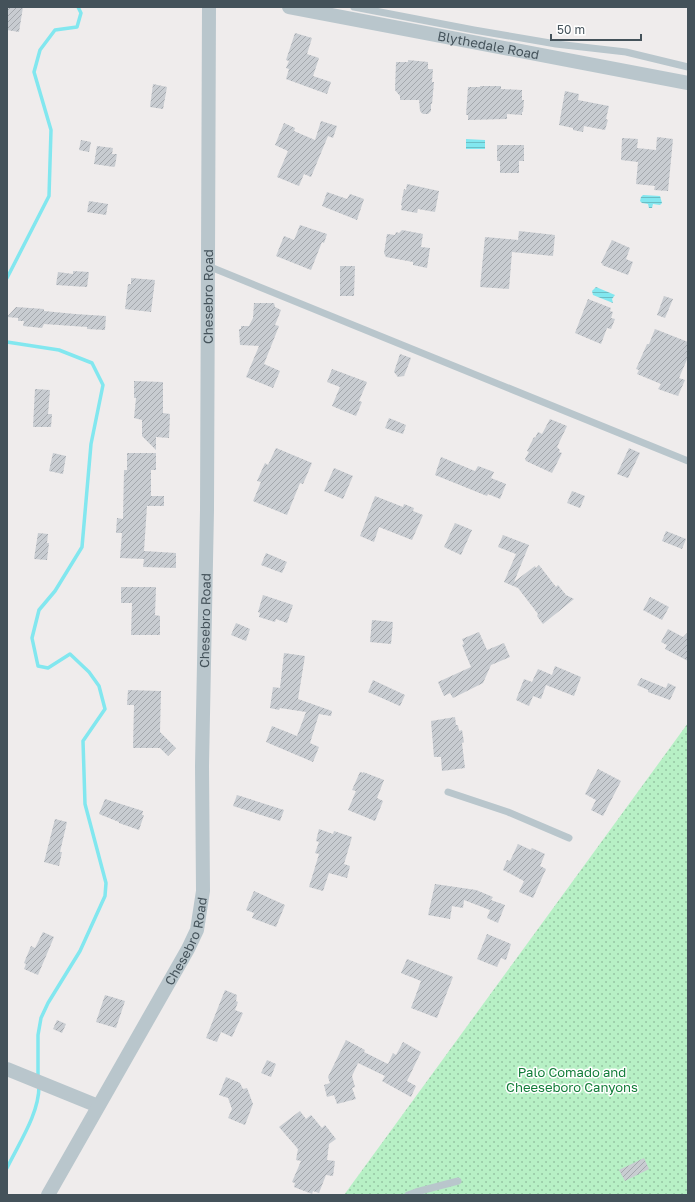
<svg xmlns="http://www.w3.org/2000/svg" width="695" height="1202" font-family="'Golos Text',sans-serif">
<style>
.park{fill:url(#park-dots)}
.water{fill:url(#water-rules)}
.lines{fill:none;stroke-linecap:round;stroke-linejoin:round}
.stream{stroke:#82e7ef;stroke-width:3.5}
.building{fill:url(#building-hatch)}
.service{stroke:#b9c6cc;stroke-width:7}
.minor{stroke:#b9c6cc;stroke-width:14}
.labels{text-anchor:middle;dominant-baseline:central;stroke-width:3;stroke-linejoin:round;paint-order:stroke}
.street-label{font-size:13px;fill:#44525a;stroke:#fff}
.park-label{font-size:13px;fill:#127d39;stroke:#fff}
</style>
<defs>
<pattern id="park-dots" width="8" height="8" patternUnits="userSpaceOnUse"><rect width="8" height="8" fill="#b7f0c5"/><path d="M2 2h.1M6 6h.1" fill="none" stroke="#96c5a3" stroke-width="1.8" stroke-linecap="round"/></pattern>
<pattern id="water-rules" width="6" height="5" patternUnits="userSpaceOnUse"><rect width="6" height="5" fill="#82e7ef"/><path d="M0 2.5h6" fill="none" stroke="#6cbec5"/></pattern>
<pattern id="building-hatch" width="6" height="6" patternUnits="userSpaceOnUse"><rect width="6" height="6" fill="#c8ccd1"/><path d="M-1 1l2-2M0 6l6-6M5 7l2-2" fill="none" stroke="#a4a8ad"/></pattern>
</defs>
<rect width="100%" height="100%" fill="#efecec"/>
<!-- park -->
<path class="park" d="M688 723V1195H344Z"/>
<!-- water -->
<g class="water">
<path d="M466 139 485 140V149H466Z"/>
<path d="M643 195 660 196 662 203 660 205 653 204 652 208H649L648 204 642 203 640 201 641 197Z"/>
<path d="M596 287 615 295 612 299 613 303 593 295 592 291Z"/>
</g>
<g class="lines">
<!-- stream -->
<g class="stream">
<path d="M7 278 49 196 51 130 34 72 40 50 55 30 77 27 81 13 78 7"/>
<path d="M7 342 59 350 92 363 103 385 91 444 82 547 55 591 39 610 32 638 38 666 48 668 70 654 89 672 99 686 105 709 83 741 85 804 106 883 105 896 80 951 48 1003 41 1018 38 1035V1078"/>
<path d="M7 1168C19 1143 39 1114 39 1086"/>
</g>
</g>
<!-- building -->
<g class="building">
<path d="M7 7H23L19 32 7 30Z"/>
<path d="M295 33 312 38 307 54 319 58 313 76 331 82 327 94 286 79 289 69 286 68 289 61 286 60Z"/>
<path d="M408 60 428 62V69H433L432 82H434L432 104H431V111L428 114H423L420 111 419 100H400V96L395 90 396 62H408Z"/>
<path d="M153 84 167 87 163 109 150 107Z"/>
<path d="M480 86H501V89L522 90V100H524L523 112H522V115L507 114V119L468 120V115H466L468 87H480Z"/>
<path d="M565 91 579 94 578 100 609 106 606 119 608 120 605 130 584 126 583 132 573 130V128L559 125Z"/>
<path d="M321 121 337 126 333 138 328 136 311 177 304 174 299 186 277 177 288 151 275 145 284 123 295 128 294 131 315 140Z"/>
<path d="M657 137 673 139 668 191 654 190 655 186 636 184 638 162 621 160 622 138 638 139 637 148 656 150Z"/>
<path d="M81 140 91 142 89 152 79 150Z"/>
<path d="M497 145H524V161H519V173H500V161H497Z"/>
<path d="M97 146 113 148 112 154H117L115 166 114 167 94 164Z"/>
<path d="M407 184 439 191 435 212 418 209 417 213 401 210 402 206 401 205 404 189 406 190Z"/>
<path d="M327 192 347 199 350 194 364 199 357 220 322 206Z"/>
<path d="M89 201 108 204 106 215 87 212Z"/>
<path d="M300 225 327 234 324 243 322 242 311 270 276 256 284 236 294 240Z"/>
<path d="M402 230 423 234 421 247 430 248 427 268 413 265V262L386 257 384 253 387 234 395 235 396 232 399 233Z"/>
<path d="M519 231 555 235 553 256 512 252 509 289 480 287 485 237 518 240Z"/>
<path d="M612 240 630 248 626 259 633 262 628 275 602 265 603 264 601 263Z"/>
<path d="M340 266H355L354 296H340Z"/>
<path d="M73 271 89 272 87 287 56 285 58 272 73 274Z"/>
<path d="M131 278 155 280 151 312 125 309 128 284H131Z"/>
<path d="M664 296 673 299 665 318 657 315Z"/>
<path d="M588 299 611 308 610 311 613 312 611 318 615 319 611 329 607 328 601 344 575 333Z"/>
<path d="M254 303H274L275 307 281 310 275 325 279 326 264 364 280 371 273 388 246 377 259 346 240 345 239 329H241V326H249L253 318Z"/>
<path d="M16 307 44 309V311L75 314 106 316 105 330 87 329V327L44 324 42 328 23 326 24 321H18V318L7 317Z"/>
<path d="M655 329 688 342V357L679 378 685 380 678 396 658 389 661 384 637 374 639 370 636 369 647 344H649Z"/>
<path d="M400 354 411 358 404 376 398 377 394 372Z"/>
<path d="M332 369 367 382 359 401 362 402 356 416 332 406 340 387 327 382Z"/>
<path d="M134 381 163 382V413L170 414 169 438 156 437V450L142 436V420L134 418 136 398H134Z"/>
<path d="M35 389 50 390 48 414H52L51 427H33Z"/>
<path d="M389 418 406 425 403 434 385 428Z"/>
<path d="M550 419 567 426 557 447 560 450 559 452 562 453 552 473 526 461 525 459 529 452 527 451 534 437 535 438 538 432 542 434Z"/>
<path d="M276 448 312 463 303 484 300 483 287 515 253 501 261 482 257 481 265 463 268 465Z"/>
<path d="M629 448 640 453 628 478 617 474Z"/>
<path d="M53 453 66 456 63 474 49 471Z"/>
<path d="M127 453H156V470H151V496H164V506H147L144 551 176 553V568L143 567 144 559 120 558 122 533H116L117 518 123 519 124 470H127Z"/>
<path d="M441 457 475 471 478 466 494 472 491 478 506 484 500 499 488 494 487 496 435 475Z"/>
<path d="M334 468 353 476 343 499 324 491Z"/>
<path d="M572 491 585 496 580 508 567 503Z"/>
<path d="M375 496 403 507 404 504 414 508 413 511 423 515 412 540 379 527 374 542 360 536Z"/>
<path d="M455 523 472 530 461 555 444 547Z"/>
<path d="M666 531 686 539 682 549 662 541Z"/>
<path d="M38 533 48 534 47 543H49L47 560 34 559Z"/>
<path d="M503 535 529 545 514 582 535 566 536 568 539 565 556 587 558 585 566 595 574 599 543 624 537 616 538 614 518 588 504 582 516 554 498 547Z"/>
<path d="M266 553 287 562 282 573 261 565Z"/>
<path d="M121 587H156L155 615 160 616V635H131L132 603H121Z"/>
<path d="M263 595 293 605 287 623 276 619 275 622 259 617 260 613 258 612Z"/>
<path d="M650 597 669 607 662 620 643 610Z"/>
<path d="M372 620 393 622 391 644 370 642Z"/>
<path d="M236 623 250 629 246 641 231 635Z"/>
<path d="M668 629 683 637 688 632V661L665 649 667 645 661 642Z"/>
<path d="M479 632 487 650 504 643 510 657 491 665 483 683 453 698 450 693 444 696 438 682 471 667 462 645 464 644 462 639Z"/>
<path d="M284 653 305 656 298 699 332 711 331 716 319 714 310 743 319 747 313 762 266 742 272 726 297 736 306 712 280 708 279 710 270 708 273 687 280 688Z"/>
<path d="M555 666 581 677 574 696 546 685 541 699 533 696 529 706 516 700 524 679 532 682 538 669 552 675Z"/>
<path d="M641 678 666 688 668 683 676 687 670 700 648 692V690L637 685Z"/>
<path d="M373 680 405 695 400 706 368 692Z"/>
<path d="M128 690 161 691 160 732 176 748 168 756 160 748H133L134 705H127Z"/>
<path d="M455 717 456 725H458L459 731 462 730 464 742 462 743 465 768 442 771 441 757H434L431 721Z"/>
<path d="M598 769 621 781 603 816 591 810 596 800 585 794Z"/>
<path d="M360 772 363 773V772L384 780 377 798 383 801 375 821 348 810 356 791 352 790Z"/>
<path d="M237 795 284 810 280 821 233 806Z"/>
<path d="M105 799 143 811 142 815H144L139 830 119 823V822L99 814Z"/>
<path d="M55 819 67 822 60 852H62L59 866 44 862Z"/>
<path d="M319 829 333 834 334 831 352 837 344 864 350 866 347 878 329 873 323 891 309 887 319 854 315 853 319 842 316 841Z"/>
<path d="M518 844 531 850 532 848 545 854 540 866 546 869 533 898 519 892 524 881 503 870 507 860 510 861Z"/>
<path d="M435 884 476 890 493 897 491 900 505 905 498 923 487 918 490 910 464 900 463 908 452 906 450 919 428 915Z"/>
<path d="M254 891 285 905 276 927 252 918 254 913 246 910Z"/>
<path d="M43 932 54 937 38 975 24 969 26 964 24 963 31 946 35 948Z"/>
<path d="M487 934 511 944 506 960 501 958 497 967 477 959Z"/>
<path d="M407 959 453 977 437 1018 411 1008 421 981 401 973Z"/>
<path d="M225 990 237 995 236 1001 238 1002 235 1010 243 1013 232 1037 221 1032 217 1042 206 1038Z"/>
<path d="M105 995 125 1001 116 1028 96 1022Z"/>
<path d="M57 1020 66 1024 62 1033 53 1029Z"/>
<path d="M346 1040 365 1050 364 1052 388 1064 393 1053 396 1055 403 1042 421 1052 407 1081 416 1086 411 1097 382 1081 385 1076 358 1063 352 1076 355 1087 352 1088 356 1099 337 1104 334 1095 327 1097 324 1085 330 1083 328 1077Z"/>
<path d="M267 1060 276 1064 271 1077 261 1073Z"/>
<path d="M226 1077 240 1083 243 1089 247 1088 253 1104 245 1125 228 1118 232 1109 228 1098 219 1095Z"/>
<path d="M300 1111 306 1119 311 1115 322 1128 325 1125 336 1139 329 1144 327 1160 335 1161 333 1176 326 1175 319 1193 313 1191 312 1194 294 1187 295 1183 292 1182 301 1161 296 1160 298 1149 279 1127Z"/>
<path d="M644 1158 649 1169 625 1181 619 1170Z"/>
</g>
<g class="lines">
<!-- service -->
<g class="service">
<path d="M354 7 474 30 556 44 626 52 688 67"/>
<path d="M208 266 688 461"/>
<path d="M448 792 508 812 569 838"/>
<path d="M408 1195 416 1192 458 1181"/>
</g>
<!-- minor -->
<g class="minor">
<path id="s1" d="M289 7 688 83"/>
<path d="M7 1069 98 1106"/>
<path id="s2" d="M48 1195 188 949 197 930 203 891 202 766 207 510 209 7"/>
</g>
</g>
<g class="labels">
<!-- street labels -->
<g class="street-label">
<text stroke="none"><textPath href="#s1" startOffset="203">Blythedale Road</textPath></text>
<text stroke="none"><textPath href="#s2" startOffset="938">Chesebro Road</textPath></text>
<text stroke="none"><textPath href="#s2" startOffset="614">Chesebro Road</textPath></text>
<text stroke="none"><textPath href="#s2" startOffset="290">Chesebro Road</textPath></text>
</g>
<!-- park labels -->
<g class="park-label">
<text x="572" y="1072">Palo Comado and<tspan x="572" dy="15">Cheeseboro Canyons</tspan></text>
</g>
</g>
<!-- border -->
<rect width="695" height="1202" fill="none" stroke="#44525a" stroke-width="16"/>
<!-- scale -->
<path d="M551 34v6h90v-6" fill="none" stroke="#44525a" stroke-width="2"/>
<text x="557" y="34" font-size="12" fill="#44525a" stroke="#ffffff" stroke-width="3" paint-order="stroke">50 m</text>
</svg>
